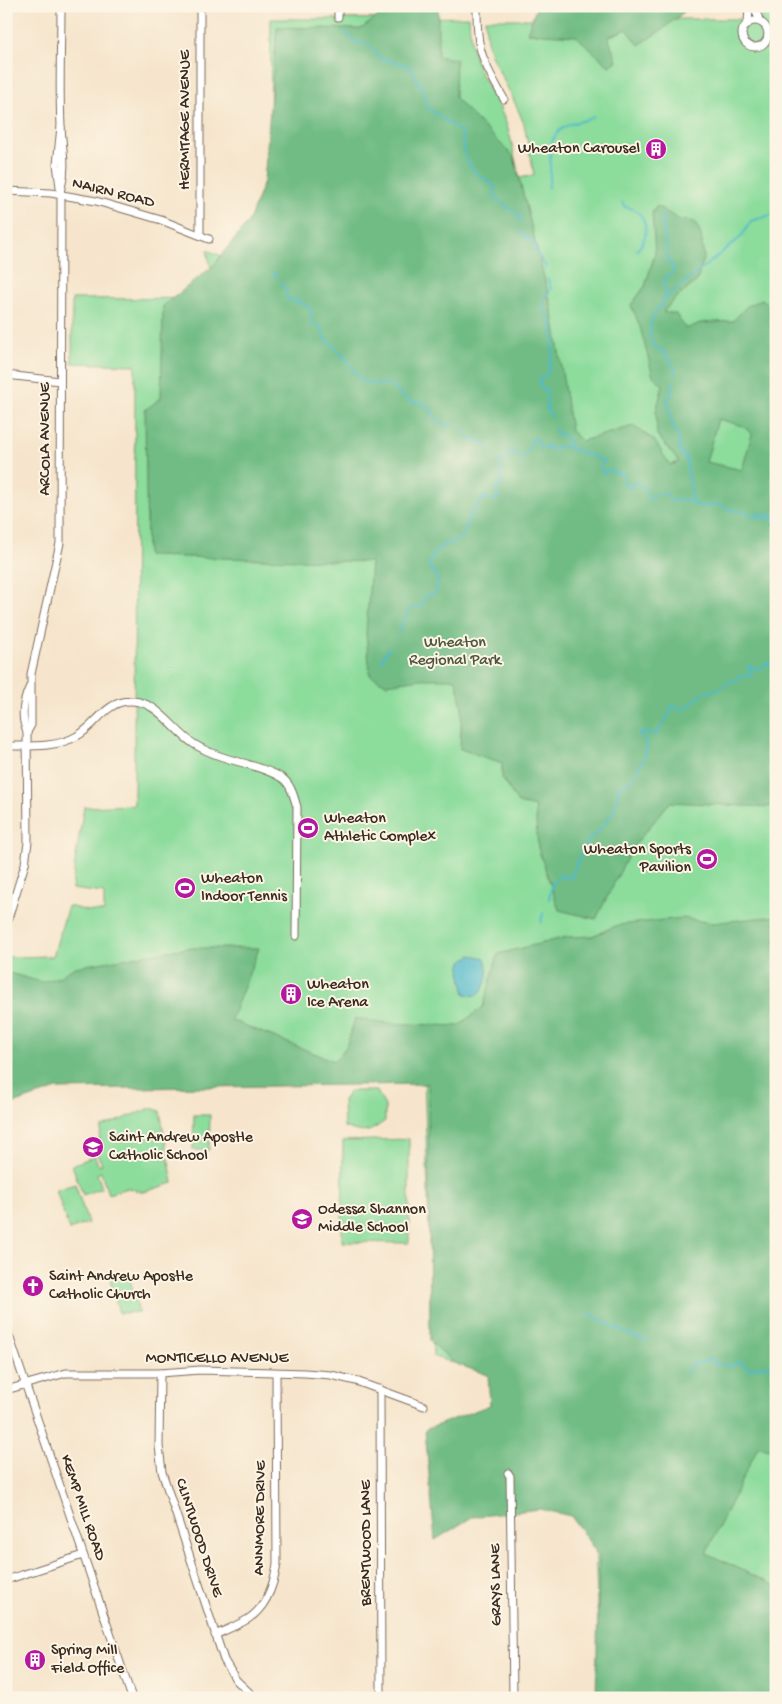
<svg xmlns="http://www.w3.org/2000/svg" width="782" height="1704" font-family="'Gochi Hand',sans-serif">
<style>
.green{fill:#8cdc9c;stroke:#64835d}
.forest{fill:#71bc84;stroke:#567351;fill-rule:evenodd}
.water{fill:#4fbacb;stroke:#457274}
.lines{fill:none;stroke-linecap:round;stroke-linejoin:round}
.stream{stroke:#4fbacb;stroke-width:2}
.minor-casing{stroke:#7c6b5b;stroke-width:9}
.minor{stroke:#fff;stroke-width:7}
.labels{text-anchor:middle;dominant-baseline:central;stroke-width:4;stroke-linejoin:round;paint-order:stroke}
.street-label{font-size:16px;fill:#3b2a1e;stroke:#fcf5e5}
.poi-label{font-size:16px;fill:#3b2a1e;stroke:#fcf5e5;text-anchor:start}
.park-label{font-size:16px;fill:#4f563e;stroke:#fcf5e5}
</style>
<rect width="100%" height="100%" fill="#fcf5e5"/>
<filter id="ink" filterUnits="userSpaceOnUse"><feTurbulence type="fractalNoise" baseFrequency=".02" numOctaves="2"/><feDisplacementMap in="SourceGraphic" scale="10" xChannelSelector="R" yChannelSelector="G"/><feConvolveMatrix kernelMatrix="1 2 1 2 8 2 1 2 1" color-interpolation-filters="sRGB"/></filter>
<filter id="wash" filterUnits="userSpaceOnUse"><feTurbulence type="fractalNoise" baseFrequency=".0096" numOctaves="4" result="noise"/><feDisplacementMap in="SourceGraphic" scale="20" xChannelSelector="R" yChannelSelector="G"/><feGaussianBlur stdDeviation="1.12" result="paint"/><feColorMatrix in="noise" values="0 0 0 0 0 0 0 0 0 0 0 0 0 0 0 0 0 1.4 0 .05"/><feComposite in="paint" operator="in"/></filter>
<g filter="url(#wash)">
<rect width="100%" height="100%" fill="#f6e5cc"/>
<!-- green -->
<g class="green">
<path d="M762 6H776V1698H600L591 1409 433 1356 424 1072 6 1089V961L8 957 53 956 68 906 88 911 104 912V893L72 889 76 855 84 807 134 805 135 365 72 363V299L217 298 207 250 269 275 271 19H343L469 17C470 39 473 60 484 80 491 93 499 104 504 118 512 137 514 158 520 178L534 175 524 124 516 105 491 55 487 40 485 19H762Z"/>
<path d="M350 1091H377L385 1106V1121C367 1134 365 1134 344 1127L343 1100Z"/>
<path d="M151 1108 160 1111 173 1183 144 1192 127 1188 108 1194 101 1172 97 1174 102 1188 83 1195 72 1165 95 1156 98 1165 102 1164 96 1152 102 1127Z"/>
<path d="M194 1115H210L209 1150H193Z"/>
<path d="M409 1139V1243L342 1242 343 1141Z"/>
<path d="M75 1184 88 1223 69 1230 56 1190Z"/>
<path d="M129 1276 139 1312 119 1313 110 1280Z"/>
</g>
<!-- forest -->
<g class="forest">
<path d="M438 6V56L456 59 455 98 514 157 553 313 571 431 582 441 633 426 654 440 670 465 679 462 657 435 656 411 663 385 653 376 640 327 631 305 645 286 655 253 652 213 657 206 678 219 695 222 701 235 704 258 697 281 672 302 663 312 676 314 686 329 700 323 733 321 747 306 762 299 776 310V523L773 524 776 525V806L764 807 670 802 632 848 596 919 559 910 538 848 535 807 518 803 502 778V763L460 749 462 708 456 679H421L386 684 370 675 366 634 371 562 147 556 145 410 161 398 163 306 213 266 249 221 264 181 277 27 361 29 385 11ZM718 419 743 426 752 434 742 470 706 462Z"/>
<path d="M537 6H685V11L662 30 639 45 627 29 608 37 617 61 609 66 576 36 527 33Z"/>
<path d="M776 916V1450L758 1447 706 1553 776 1586V1698H596L599 1556 571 1516 539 1509 472 1517 435 1540 425 1430 490 1405 488 1375 454 1363 430 1341 428 1084 57 1089 6 1106V972L41 982 59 977 75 967 186 948H259L231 1020 334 1061 346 1047 355 1018 386 1023 458 1026 483 1007 498 954 567 937 592 936 618 925 682 918 712 923Z"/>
</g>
<!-- water -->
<path class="water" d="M471 955 485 958C490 971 487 987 477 996L465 994 460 972 462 961Z"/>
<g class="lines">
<!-- stream -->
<g class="stream">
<path d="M345 32 356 43H367L380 58 402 64 412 68C416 84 427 85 427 107L462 133C464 165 469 169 495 186V198L520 216V222"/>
<path d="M548 188C555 167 541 139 566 126 574 121 584 122 593 117"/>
<path d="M622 202 625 207C647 210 652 235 637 250"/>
<path d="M662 215 667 256 670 265H673V272L665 278 664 288 667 297 662 302V306L657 309 652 318 650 335 654 347 663 350 665 355 668 356 671 363 675 368V374"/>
<path d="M522 233 534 244 537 254 544 263 546 269"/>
<path d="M273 272 276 277"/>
<path d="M548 279 551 289 541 305C560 328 554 349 547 375L540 379V387L546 390 547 410 552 417"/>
<path d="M281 283 287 291 286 296 289 301 299 300V304L308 305 313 318 310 325 321 326 324 337 349 362 360 380 373 384H388L409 401 423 403 431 410 437 421 451 427"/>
<path d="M667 297 741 237 751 221 774 214"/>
<path d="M674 382C670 389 673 395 668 401 669 407 669 413 671 418 673 429 682 440 679 450L686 458 692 502"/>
<path d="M556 428V433L564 435 571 447"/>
<path d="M462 429 468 433V436L476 443 481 442 489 449"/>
<path d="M753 516 775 520"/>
<path d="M398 632 411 608 421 606 426 596 435 593C440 582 438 577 430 568V562L434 554 444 544 452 543 462 537 470 515 485 497 494 500 499 498 497 493 496 487 502 484 499 461 508 459V450L514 451 517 457 523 458 529 449 532 439 536 438 540 447 545 448 548 445 550 449H556L558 445 563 447H571L574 451 579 450 582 454 592 455 596 459 604 461 601 469 604 474 610 469 615 473 624 474 626 487 630 488 635 482 640 487 642 486 646 489 648 499 659 493H665L672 502 684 499 702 507 717 504 731 510 745 512 753 516C763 513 769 510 776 519"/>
<path d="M381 661 389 647"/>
<path d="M549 899 552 884 561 875 571 878 587 841 596 834 614 811 619 788 632 780 646 754 647 743 639 733 647 732 656 735 670 713 672 706 683 710 705 692 714 691 731 681H737L739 676H751L752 673 749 670V666L757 669 764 667 765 664 776 663"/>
<path d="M541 923 543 913"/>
<path d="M587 1313C607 1323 626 1335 647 1341"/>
<path d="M686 1373 695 1362 702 1363 712 1358 715 1365 723 1364 729 1367 740 1361 749 1369 774 1364 776 1366"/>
</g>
</g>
</g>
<g filter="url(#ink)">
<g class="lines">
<!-- minor casing -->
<g class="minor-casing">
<g id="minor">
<path d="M200 6V234"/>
<path d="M477 6C477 15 477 25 478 34 479 57 493 79 504 99"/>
<path d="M754 6 760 22"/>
<path d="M338 17V6"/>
<circle cx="755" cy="34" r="13"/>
<path d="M748 24 749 6"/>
<path d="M768 35H776"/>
<path d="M61 188C67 166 62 148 61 126 59 87 61 46 61 6"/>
<path d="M6 191 51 193 96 201 161 220 209 239"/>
<path d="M6 375 60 381"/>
<path d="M27 732 31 725V674L60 543 61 195 57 164 61 127"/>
<path d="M6 746C29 746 57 748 77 736 96 726 105 702 129 701 157 699 173 731 194 744 210 754 228 759 247 764 259 768 271 771 282 778 291 784 294 797 297 807L296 936"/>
<path d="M6 925 25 864 28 842 27 732C20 716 23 701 30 686"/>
<path d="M6 1327 132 1698"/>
<path d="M160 1373 159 1446 162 1472 224 1660 236 1680 255 1698"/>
<path d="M380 1389 381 1698"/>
<path d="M6 1390 66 1373H160L200 1370 305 1373 331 1375 356 1381 424 1406"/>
<path d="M508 1473 510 1476 513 1698"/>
<path d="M6 1580 83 1555"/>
<path d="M215 1635C226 1630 238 1625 248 1619 267 1607 274 1584 277 1564L276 1373"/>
</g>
</g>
<!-- minor -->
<use href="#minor" class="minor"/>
</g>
</g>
<!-- icons -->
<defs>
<g id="building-disc" transform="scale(1.125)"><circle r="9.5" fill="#b5179e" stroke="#fcf5e5"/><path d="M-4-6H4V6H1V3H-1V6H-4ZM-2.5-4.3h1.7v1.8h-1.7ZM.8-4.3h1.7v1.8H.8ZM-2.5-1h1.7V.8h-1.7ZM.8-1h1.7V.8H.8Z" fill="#fff"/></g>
<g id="stadium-disc" transform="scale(1.125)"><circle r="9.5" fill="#b5179e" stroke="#fcf5e5"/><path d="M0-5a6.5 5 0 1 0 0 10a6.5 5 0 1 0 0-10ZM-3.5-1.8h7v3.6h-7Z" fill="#fff"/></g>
<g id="school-disc" transform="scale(1.125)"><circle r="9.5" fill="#b5179e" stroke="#fcf5e5"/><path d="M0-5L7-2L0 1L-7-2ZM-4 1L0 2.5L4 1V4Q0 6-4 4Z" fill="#fff"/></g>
<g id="church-disc" transform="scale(1.125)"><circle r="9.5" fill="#b5179e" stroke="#fcf5e5"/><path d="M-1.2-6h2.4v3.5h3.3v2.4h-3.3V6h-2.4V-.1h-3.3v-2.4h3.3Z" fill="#fff"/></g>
</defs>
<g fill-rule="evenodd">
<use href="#building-disc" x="656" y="149"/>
<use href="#stadium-disc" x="308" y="828"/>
<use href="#stadium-disc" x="707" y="859"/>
<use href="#stadium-disc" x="185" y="888"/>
<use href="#building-disc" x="291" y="994"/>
<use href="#school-disc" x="93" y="1147"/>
<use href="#school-disc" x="302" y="1219"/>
<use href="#church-disc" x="33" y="1286"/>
<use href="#building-disc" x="35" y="1660"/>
</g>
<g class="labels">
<!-- street labels -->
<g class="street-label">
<text transform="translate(186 120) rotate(-90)">HERMITAGE AVENUE</text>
<text transform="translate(113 194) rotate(14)">NAIRN ROAD</text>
<text transform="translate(46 439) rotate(-90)">ARCOLA AVENUE</text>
<text x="217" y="1359">MONTICELLO AVENUE</text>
<text transform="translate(82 1508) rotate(71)">KEMP MILL ROAD</text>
<text transform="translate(261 1518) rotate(-89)">ANNMORE DRIVE</text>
<text transform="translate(198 1538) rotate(72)">CLINTWOOD DRIVE</text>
<text transform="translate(367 1543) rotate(-90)">BRENTWOOD LANE</text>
<text transform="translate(497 1585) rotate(-91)">GRAYS LANE</text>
</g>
<!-- poi labels -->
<g class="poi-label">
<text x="640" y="149" text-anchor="end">Wheaton Carousel</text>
<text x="324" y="819">Wheaton<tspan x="324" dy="18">Athletic Complex</tspan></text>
<text x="691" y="850" text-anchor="end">Wheaton Sports<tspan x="691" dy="18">Pavilion</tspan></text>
<text x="201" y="879">Wheaton<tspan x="201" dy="18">Indoor Tennis</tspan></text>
<text x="307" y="985">Wheaton<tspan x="307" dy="18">Ice Arena</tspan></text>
<text x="109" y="1138">Saint Andrew Apostle<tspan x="109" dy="18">Catholic School</tspan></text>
<text x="318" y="1210">Odessa Shannon<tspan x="318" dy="18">Middle School</tspan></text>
<text x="49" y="1277">Saint Andrew Apostle<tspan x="49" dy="18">Catholic Church</tspan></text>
<text x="51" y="1651">Spring Mill<tspan x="51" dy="18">Field Office</tspan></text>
</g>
<!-- park labels -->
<g class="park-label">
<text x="455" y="643">Wheaton<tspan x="455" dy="18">Regional Park</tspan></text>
</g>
</g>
<!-- margin -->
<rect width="782" height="1704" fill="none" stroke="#fcf5e5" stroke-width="25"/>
</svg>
